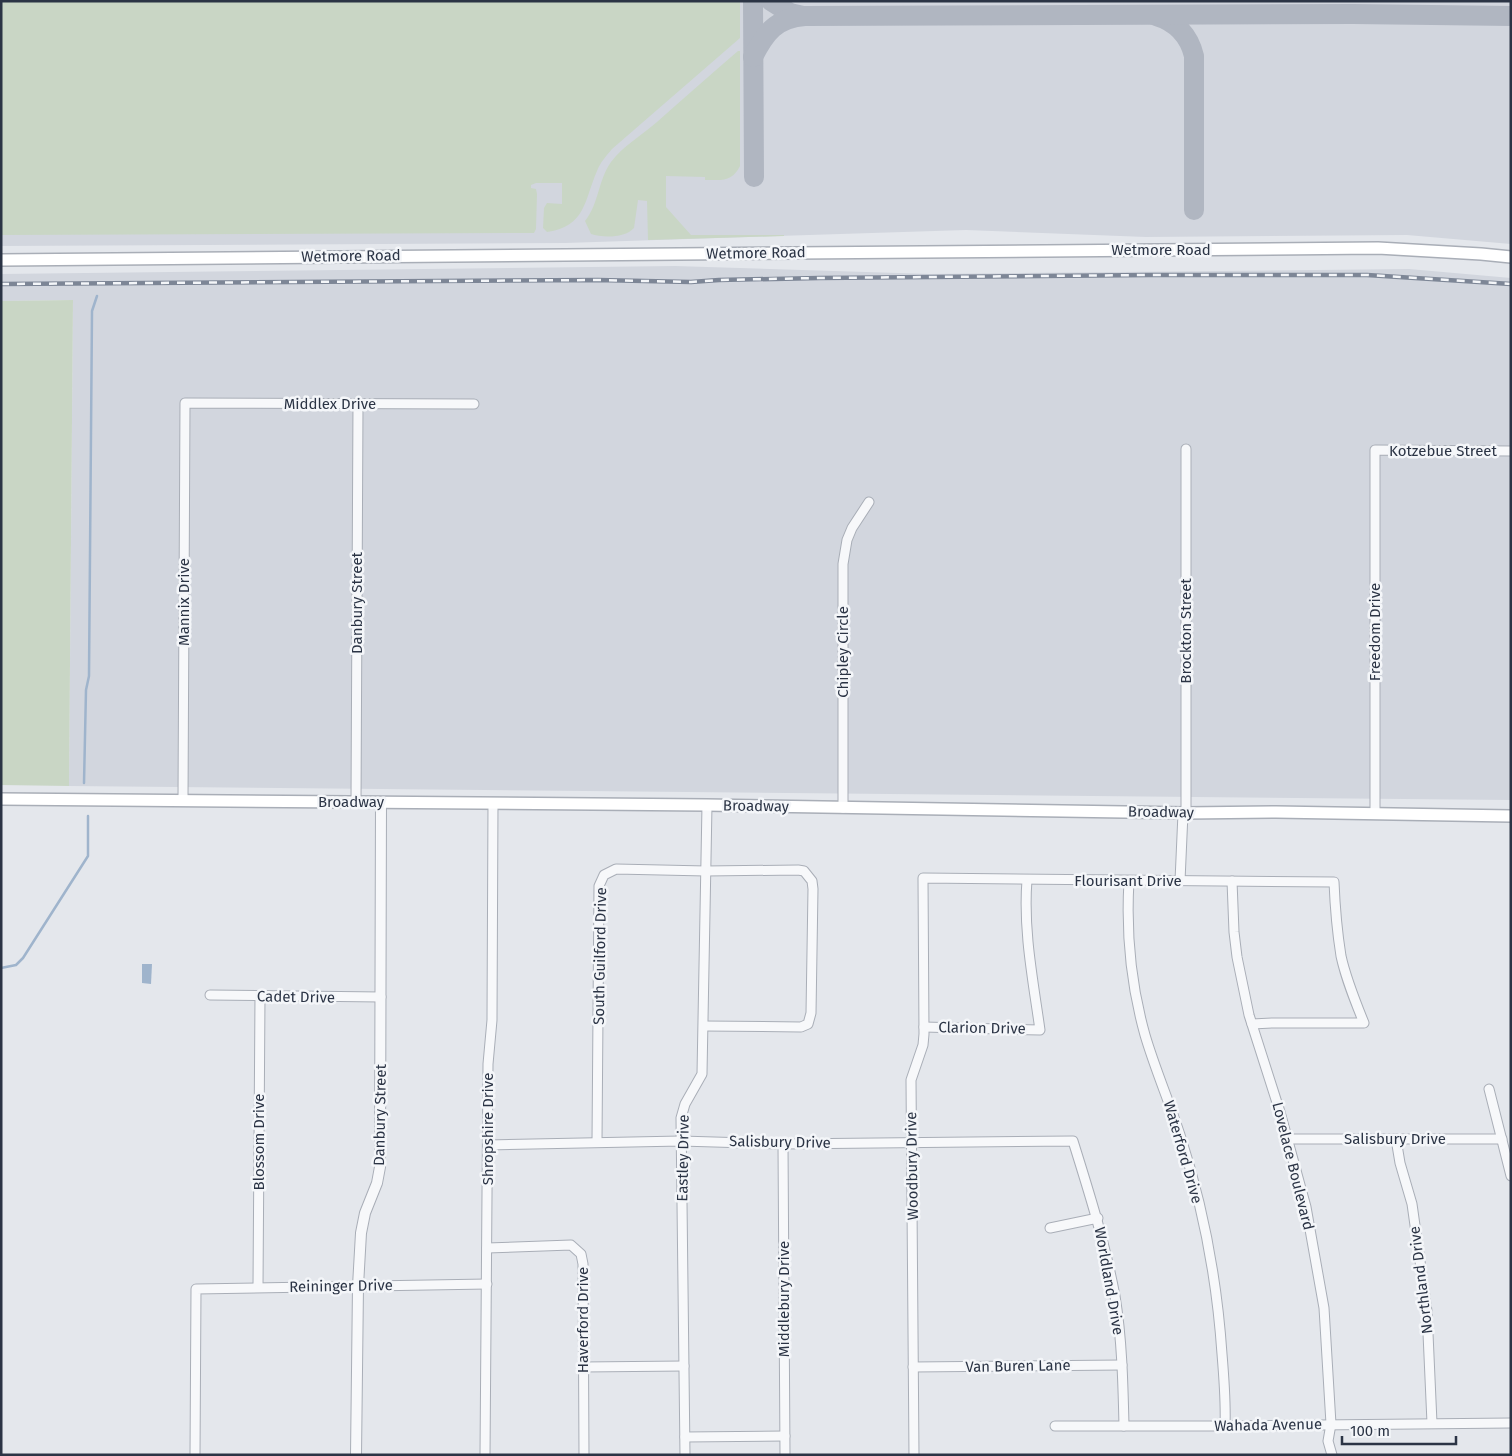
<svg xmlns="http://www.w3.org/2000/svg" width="1512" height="1456" font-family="'Fira Sans',sans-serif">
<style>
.built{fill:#d2d6de}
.green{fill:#c9d6c5}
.water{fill:#9fb4cc}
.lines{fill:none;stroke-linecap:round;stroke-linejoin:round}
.stream{stroke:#9fb4cc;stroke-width:2.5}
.taxiway{stroke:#b0b6c1;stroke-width:20}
.minor-casing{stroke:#a9aeb7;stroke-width:11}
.tertiary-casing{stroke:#a9aeb7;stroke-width:12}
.secondary-casing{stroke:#a9aeb7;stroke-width:14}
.minor{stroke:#f7f8fa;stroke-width:9}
.tertiary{stroke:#f7f8fa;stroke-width:10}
.secondary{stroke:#fff;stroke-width:11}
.rail-casing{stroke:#7d8696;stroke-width:4.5}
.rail{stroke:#f4f6f9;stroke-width:2.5;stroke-dasharray:8;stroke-linecap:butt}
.labels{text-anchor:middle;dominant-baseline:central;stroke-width:5;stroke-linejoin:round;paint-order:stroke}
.street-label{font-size:15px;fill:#2b3445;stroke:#f4f6f9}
</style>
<rect width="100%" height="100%" fill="#e4e7ec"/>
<!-- built -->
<g class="built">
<path d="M1 1H1511V244L1407 235 1146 237 966 230 565 243 1 246Z"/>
<path d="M675 266 930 274 1409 269 1511 278V800L69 786 73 300 1 301V274Z"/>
</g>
<!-- green -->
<g class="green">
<path d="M1 1H740V38L612 149C606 156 600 163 597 171 584 201 586 226 547 232L543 228 544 208 547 203 562 204V183H536L531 185V188L536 189 537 194 536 229 534 233 1 235Z"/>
<path d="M738 51H740V166C732 182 722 180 705 180V177L666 176V207L691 235H784V236L648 240 647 201 638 200 634 228C625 238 603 238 591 234L585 221C599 204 598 180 611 162 623 146 642 135 657 122 684 98 711 74 738 51Z"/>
<path d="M73 300 69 786 1 785V301Z"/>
</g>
<!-- water -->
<path class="water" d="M142 964H152L151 984 142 983Z"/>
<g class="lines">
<!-- stream -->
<g class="stream">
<path d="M84 783 86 690 89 676 92 311 97 296"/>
<path d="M1 968 16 965 23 958 88 856V816"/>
</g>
<!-- taxiway -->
<g class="taxiway">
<path d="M753 1 754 177"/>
<path d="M771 1 790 13 803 16"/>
<path d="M1156 16C1176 22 1189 35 1194 56V210"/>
<path d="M753 57C765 33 776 18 805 16L1353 14 1511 16"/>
</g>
<!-- minor casing -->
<g class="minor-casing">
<g id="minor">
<path d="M1186 449V813"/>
<path d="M183 800 185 403 474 404"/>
<path d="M356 802 358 404"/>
<path d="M843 808V564L847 540 852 528 869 502"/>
<path d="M1375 814V450L1511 451"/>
<path d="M1129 881C1126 932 1131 985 1145 1035 1155 1069 1169 1101 1180 1135 1203 1206 1217 1280 1222 1354 1224 1378 1226 1402 1225 1426"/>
<path d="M1180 881 1183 813"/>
<path d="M1232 881 1234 932 1237 957 1249 1015 1280 1112 1306 1207 1324 1308 1331 1424 1328 1441 1332 1455"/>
<path d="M210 995 381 997"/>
<path d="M924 1027 1040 1030C1033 980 1023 930 1027 880"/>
<path d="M1489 1089 1511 1176"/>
<path d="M1288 1139H1502"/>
<path d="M1396 1139 1400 1163 1412 1204 1427 1311 1432 1423"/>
<path d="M597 1142 599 886 604 875 616 869 706 871 798 870 804 871 812 881 813 889 811 1013 808 1024 801 1027 704 1026"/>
<path d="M783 1144 785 1455"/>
<path d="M488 1145 681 1141 783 1144 1073 1141C1089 1192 1105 1243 1115 1296 1122 1339 1123 1383 1124 1426"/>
<path d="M1050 1228 1098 1218"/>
<path d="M487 1248 571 1245 581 1254 583 1264 584 1455"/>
<path d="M258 1287 260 996"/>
<path d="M583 1367 684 1366"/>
<path d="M913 1367 1122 1365"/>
<path d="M1055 1426H1225L1511 1423"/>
<path d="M685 1437 785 1436"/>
<path d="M195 1455 196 1289 487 1284"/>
<path d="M485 1455 488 1064 492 1020 493 803"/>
<path d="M685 1455 681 1118 685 1104 702 1074 707 805"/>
<path d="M914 1455 911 1080 923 1045 924 1034 923 878 1334 882C1335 907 1337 931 1341 956 1346 979 1355 1001 1364 1023H1272L1252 1024"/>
</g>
</g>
<!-- tertiary casing -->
<g class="tertiary-casing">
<path id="tertiary" d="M356 1455 358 1286 361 1233 365 1213 377 1183 380 1167 381 802"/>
</g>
<!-- secondary casing -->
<g class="secondary-casing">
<g id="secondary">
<path d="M1 260 1378 248 1481 254 1511 257"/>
<path d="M1 799 707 805 1186 813 1276 812 1511 816"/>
</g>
</g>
<!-- minor -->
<use href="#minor" class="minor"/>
<!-- tertiary -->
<use href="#tertiary" class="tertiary"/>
<!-- secondary -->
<use href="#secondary" class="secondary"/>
<!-- rail casing -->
<g class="rail-casing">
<path id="rail" d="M1 284 598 280 691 282 719 280 819 278 1150 275H1367L1511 284"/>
</g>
<!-- rail -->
<use href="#rail" class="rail"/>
</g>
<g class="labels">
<!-- street labels -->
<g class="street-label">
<text x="1161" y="250">Wetmore Road</text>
<text transform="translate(756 253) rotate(-1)">Wetmore Road</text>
<text transform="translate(351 256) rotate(-1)">Wetmore Road</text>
<text x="330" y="404">Middlex Drive</text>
<text x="1443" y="451">Kotzebue Street</text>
<text transform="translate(184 602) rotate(-90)">Mannix Drive</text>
<text transform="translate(357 603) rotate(-90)">Danbury Street</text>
<text transform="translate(1186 631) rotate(-90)">Brockton Street</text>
<text transform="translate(1375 632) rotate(-90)">Freedom Drive</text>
<text transform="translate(843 652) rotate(-90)">Chipley Circle</text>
<text x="351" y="802">Broadway</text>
<text transform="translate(756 806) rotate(1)">Broadway</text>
<text transform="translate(1161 812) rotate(1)">Broadway</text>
<text x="1128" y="881">Flourisant Drive</text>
<text transform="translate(600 956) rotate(-89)">South Guilford Drive</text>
<text transform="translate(296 997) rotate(1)">Cadet Drive</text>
<text transform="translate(982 1028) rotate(1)">Clarion Drive</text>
<text transform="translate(380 1115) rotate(-89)">Danbury Street</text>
<text transform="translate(488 1129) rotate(-90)">Shropshire Drive</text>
<text x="1395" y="1139">Salisbury Drive</text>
<text transform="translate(259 1142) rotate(-90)">Blossom Drive</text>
<text transform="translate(780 1142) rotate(1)">Salisbury Drive</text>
<text transform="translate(1183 1152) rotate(74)">Waterford Drive</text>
<text transform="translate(683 1158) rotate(-89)">Eastley Drive</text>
<text transform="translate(912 1166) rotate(-91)">Woodbury Drive</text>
<text transform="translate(1293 1166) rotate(76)">Lovelace Boulevard</text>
<text transform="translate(1421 1280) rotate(-97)">Northland Drive</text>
<text transform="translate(1109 1281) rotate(80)">Worldland Drive</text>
<text transform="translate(341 1286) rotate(-1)">Reininger Drive</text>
<text transform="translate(784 1299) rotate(-90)">Middlebury Drive</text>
<text transform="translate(583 1320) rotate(-90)">Haverford Drive</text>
<text transform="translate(1018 1366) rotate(-1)">Van Buren Lane</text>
<text transform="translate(1268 1425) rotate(-1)">Wahada Avenue</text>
</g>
</g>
<!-- border -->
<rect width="1512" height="1456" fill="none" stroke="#2b3445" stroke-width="5"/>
<!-- scale -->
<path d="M1342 1436v8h114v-8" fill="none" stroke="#2b3445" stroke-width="2.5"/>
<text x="1350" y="1436" font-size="15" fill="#2b3445" stroke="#f4f6f9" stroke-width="4" paint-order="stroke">100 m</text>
</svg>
